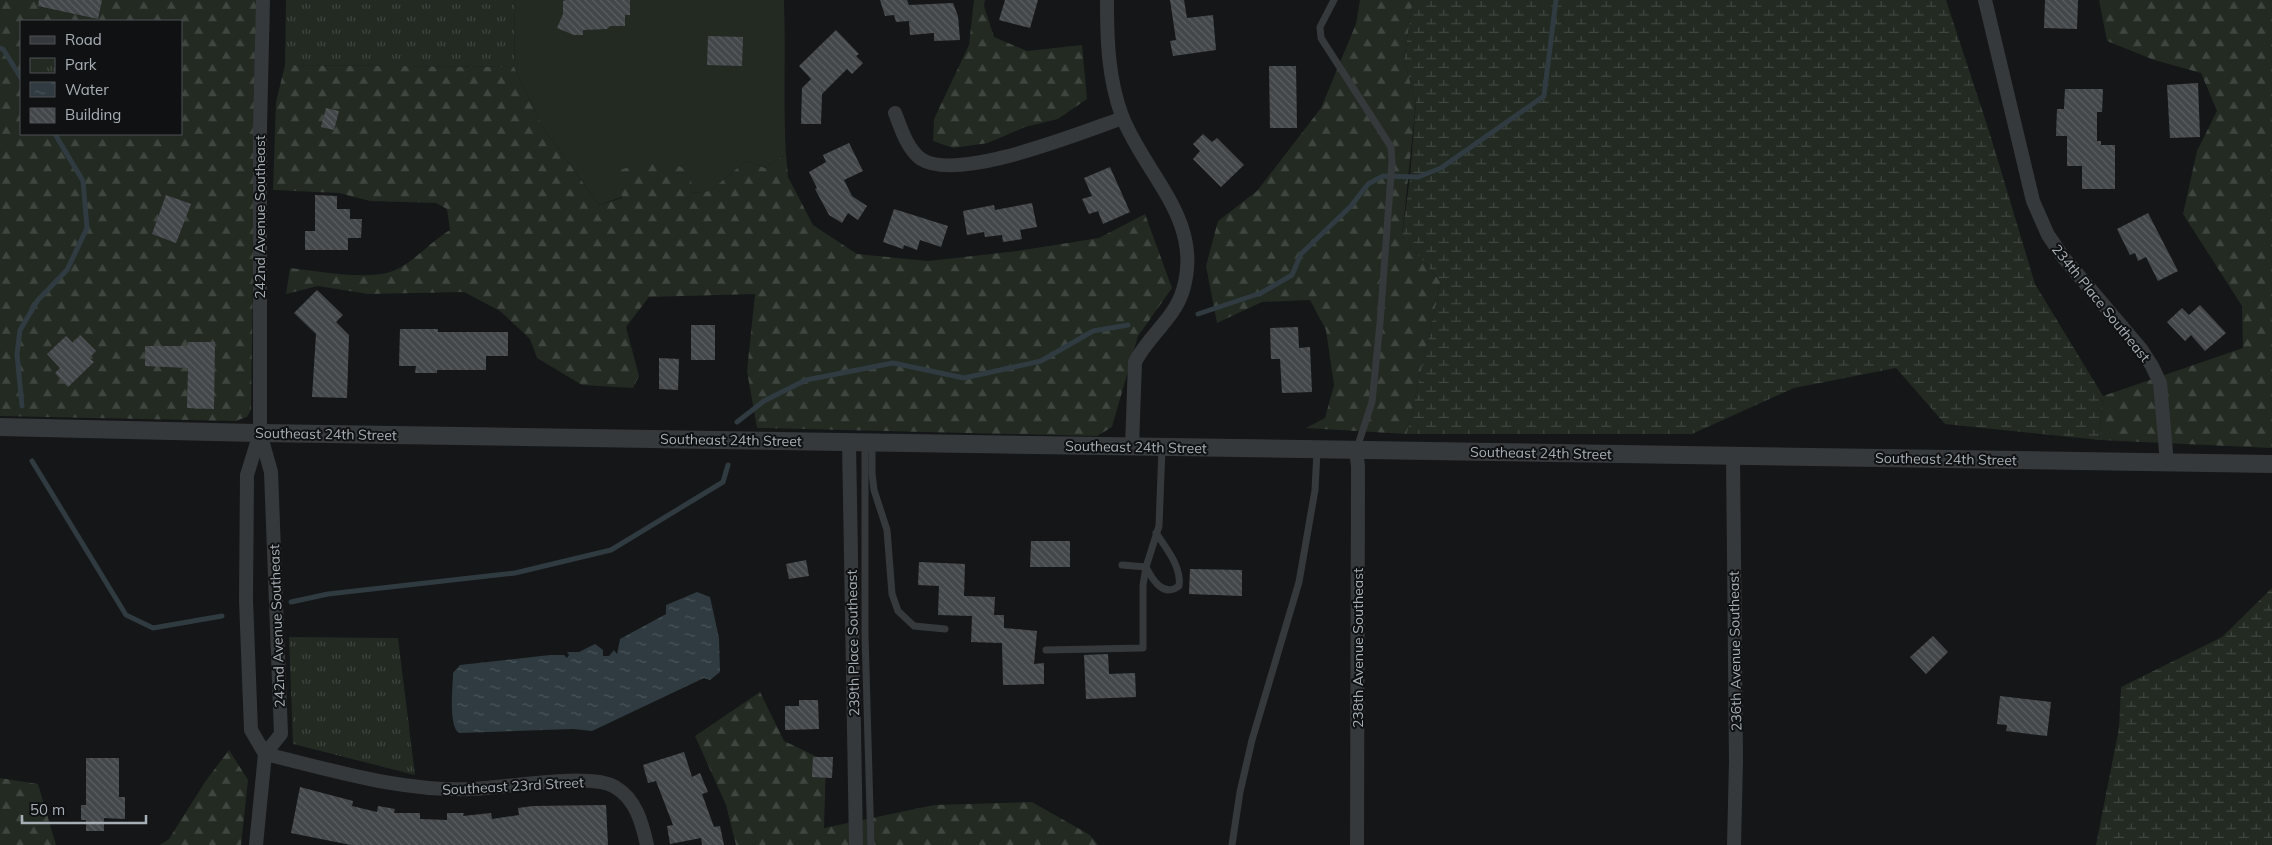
<svg xmlns="http://www.w3.org/2000/svg" width="2272" height="845" font-family="Mulish,sans-serif">
<style>
.grass{fill:#222a22}
.forest{fill:url(#forest-firs);fill-rule:evenodd}
.wetland{fill:url(#wetland-marsh)}
.park{fill:url(#park-tufts)}
.water{fill:url(#water-ripples)}
.lines{fill:none;stroke-linecap:round;stroke-linejoin:round}
.stream{stroke:#2f3b40;stroke-width:5}
.building{fill:url(#building-back-hatch)}
.service{stroke:#36393c;stroke-width:7}
.minor{stroke:#36393c;stroke-width:14}
.tertiary{stroke:#36393c;stroke-width:18}
.labels{text-anchor:middle;dominant-baseline:central;stroke-width:4;stroke-linejoin:round;paint-order:stroke}
.street-label{font-size:14px;fill:#a8b0b7;stroke:#101112}
</style>
<defs>
<pattern id="forest-firs" width="22" height="20" patternUnits="userSpaceOnUse" patternTransform="scale(1.25)"><rect width="22" height="20" fill="#222a22"/><path d="M5 1l3.5 6h-7zM16 11l3.5 6h-7z" fill="#3f4640"/></pattern>
<pattern id="wetland-marsh" width="20" height="14" patternUnits="userSpaceOnUse" patternTransform="scale(1.25)"><rect width="20" height="14" fill="#222a22"/><path d="M1 5h8M5 5V1M11 12h8M15 12V8" fill="none" stroke="#3f4640"/></pattern>
<pattern id="park-tufts" width="24" height="20" patternUnits="userSpaceOnUse" patternTransform="scale(1.25)"><rect width="24" height="20" fill="#222a22"/><path d="M3 7l-1-3M5 7V3M7 7l1-3M15 17l-1-3M17 17v-4M19 17l1-3" fill="none" stroke="#3f4640"/></pattern>
<pattern id="water-ripples" width="26" height="14" patternUnits="userSpaceOnUse" patternTransform="scale(1.25)"><rect width="26" height="14" fill="#2f3b40"/><path d="M2 4q2-2 4 0t4 0M15 11q2-2 4 0t4 0" fill="none" stroke="#4a5559"/></pattern>
<pattern id="building-back-hatch" width="6" height="6" patternUnits="userSpaceOnUse" patternTransform="scale(1.25)"><rect width="6" height="6" fill="#44474a"/><path d="M-1 5l2 2M0 0l6 6M5-1l2 2" fill="none" stroke="#5c5f62"/></pattern>
</defs>
<rect width="100%" height="100%" fill="#151617"/>
<!-- grass -->
<path class="grass" d="M515 0H784C786 51 783 102 786 154L765 168 746 161 710 191 692 193 691 173 599 205 542 126 514 67Z"/>
<!-- forest -->
<g class="forest">
<path d="M0 0H257L251 410 247 417 235 421 0 416ZM21 21H181V134H21Z"/>
<path d="M974 0H985L984 6 994 37 1027 51 1082 45 1087 99 1058 119 1025 127 988 143 953 148 933 141 934 119 969 45Z"/>
<path d="M1360 0H1413L1404 60 1416 102 1402 236 1441 282 1407 434 1306 428 1325 418 1334 385 1326 330 1310 300 1262 302 1217 323 1206 266 1218 221 1257 191 1321 108 1356 24Z"/>
<path d="M2099 0H2272V448L2099 440 2103 396 2243 348 2242 306 2183 214 2197 151 2217 111 2201 73 2154 60 2107 41Z"/>
<path d="M285 65 514 67 542 126 599 205 622 198 618 171C645 161 665 155 691 173L692 193 710 191 746 161 765 168 786 154 788 177 813 225 857 254 928 261 1017 251 1099 238 1145 214 1172 288 1138 336 1112 427 1097 436 757 428 747 371 755 294 649 297 626 327 639 376 633 388 582 385 537 358 530 339 500 311 464 292 368 294 318 286 286 294 290 268C319 271 363 280 390 272 410 266 431 241 450 230L447 209 436 203 370 201 339 193 273 190 276 102Z"/>
<path d="M760 692 784 741 826 761 824 828 934 805 1032 802 1090 835 1098 845H736L726 805 695 736Z"/>
<path d="M229 750 248 780 241 845H160L169 839 205 782Z"/>
<path d="M0 778 38 784 56 845H0Z"/>
</g>
<!-- wetland -->
<g class="wetland">
<path d="M1413 0H1946L1990 134 2035 284 2103 396 2099 440 1945 424 1896 368 1794 388 1692 434H1407L1441 282 1402 236 1410 177 1416 102 1404 60Z"/>
<path d="M2272 588V845H2096L2119 728 2121 687 2222 637Z"/>
</g>
<!-- park -->
<g class="park">
<path d="M286 0H515L514 67 285 65Z"/>
<path d="M289 637 398 638 415 775 293 744Z"/>
</g>
<!-- water -->
<path class="water" d="M697 592 710 597 719 638 720 672 710 680 704 678 592 731 573 729 459 733C448 726 453 687 453 673L460 665 550 655H564L567 658 569 655 567 652H579L595 644 603 650V656H609L614 650 617 654 620 639 666 614V605Z"/>
<g class="lines">
<!-- stream -->
<g class="stream">
<path d="M0 48 3 49 21 78"/>
<path d="M1198 314 1261 293 1292 275 1301 254 1351 206 1368 184 1383 176 1418 177 1441 168 1544 96 1556 0"/>
<path d="M22 406 17 354 20 330 38 300 67 270 87 228 83 181 55 134"/>
<path d="M737 422 764 401 806 380 893 363 964 378 1041 361 1093 331 1128 325"/>
<path d="M32 461 126 615 153 628 222 616"/>
<path d="M291 602 328 594 515 573 611 550 723 482 728 465"/>
</g>
</g>
<!-- building -->
<g class="building">
<path d="M39 0H102L98 19 38 6Z"/>
<path d="M566 0H630V15H625V26H610L607 29 583 30V35H574L557 28 563 14V1Z"/>
<path d="M880 0H907L909 5 953 3 958 16 960 40 934 41V33L910 35 909 21 896 22 894 15 885 16Z"/>
<path d="M1005 0H1038L1030 28 999 20Z"/>
<path d="M1170 0H1184L1187 18 1213 15 1216 50 1173 56 1170 41 1176 40Z"/>
<path d="M2045 0H2078L2077 29 2044 28Z"/>
<path d="M836 30 859 54 856 56 863 63 852 74 847 69 822 94 821 124H801L802 88 811 79 799 66Z"/>
<path d="M708 36 743 37 742 66 707 65Z"/>
<path d="M1269 66H1296L1297 128H1270Z"/>
<path d="M2198 83 2200 137 2170 138 2167 85Z"/>
<path d="M2065 89H2103L2102 112H2097V141H2101V145H2115V189H2082V166H2067V136H2056L2057 109H2064Z"/>
<path d="M326 108 339 111 334 130 321 127Z"/>
<path d="M1203 134 1212 142 1217 138 1244 165 1221 187 1193 159 1200 151 1193 144Z"/>
<path d="M849 143 863 171 844 180 852 196 867 206 858 220 848 213 842 223 829 215 815 189 817 188 809 172 826 162 823 155Z"/>
<path d="M1110 167 1130 212 1103 224 1098 211 1089 214 1082 199 1092 196 1084 178Z"/>
<path d="M166 195 191 204 176 243 152 234Z"/>
<path d="M315 195 337 196V209H350V219H362L361 238H348V250H305V231H315Z"/>
<path d="M1032 203 1037 227 1020 230 1022 239 1003 242 1002 235 985 237 984 232 967 235 963 211 994 205 995 210Z"/>
<path d="M894 209 948 226 941 247 920 240 917 250 904 245 903 249 883 242Z"/>
<path d="M2148 213 2178 271 2158 281 2146 257 2138 261 2135 253 2130 255 2117 229Z"/>
<path d="M317 290 343 315 336 322 349 335 347 398 312 397 316 334 294 313Z"/>
<path d="M2200 305 2226 333 2205 351 2191 335 2185 341 2167 322 2182 308 2189 315Z"/>
<rect x="691" y="325" width="24" height="35"/>
<path d="M1298 327 1299 348 1310 347 1312 392 1282 393 1280 359H1271L1270 328Z"/>
<path d="M400 329H438V332H508V356H486V370H437V373H415L416 366H399Z"/>
<path d="M80 335 96 351 89 358 94 362 68 387 55 373 60 368 47 354 66 336 73 343Z"/>
<path d="M188 342H215L214 409 187 408 188 368 145 366V346H188Z"/>
<path d="M659 358 679 359 678 390 659 389Z"/>
<path d="M1031 541H1070V567H1030Z"/>
<path d="M806 560 809 576 789 579 786 564Z"/>
<path d="M919 562 965 564 964 596 995 597 994 615H1004V628L1037 631 1034 664 1044 663V684L1003 685 1002 643 971 642 972 616 938 615 939 586 918 585Z"/>
<path d="M1190 569 1242 570V596L1189 594Z"/>
<path d="M1933 636 1948 652 1926 674 1910 657Z"/>
<path d="M1108 654 1109 674 1135 673 1136 697 1086 699 1084 655Z"/>
<path d="M2000 696 2051 702 2047 736 2006 731 2007 725 1997 724Z"/>
<path d="M799 700H818L819 729 785 730V706H799Z"/>
<path d="M684 752 692 777 700 773 708 792 702 794 714 827 720 826 724 845H702L701 838 670 844 667 826 673 825 656 781 648 783 643 765Z"/>
<path d="M813 757H833L832 778 812 777Z"/>
<path d="M86 758H119V797H125V819L104 818V831H86V820H81V805H86Z"/>
<path d="M300 787 353 801 352 806 377 812 378 806 395 809 394 813H420V819L447 820V813H464L463 816 491 813 492 819 519 815 518 808 533 806 606 805 608 845H351L291 833Z"/>
</g>
<g class="lines">
<!-- service -->
<g class="service">
<path d="M1334 0 1320 27 1321 38 1391 147 1392 161 1380 323 1372 402 1357 448"/>
<path d="M865 442V635L871 845"/>
<path d="M872 442V473L874 490 887 530 892 594 898 611 914 626 945 629"/>
<path d="M1122 565 1146 567C1152 579 1163 598 1179 586 1182 567 1166 548 1156 533"/>
<path d="M1046 650 1143 648V585L1146 567 1159 526 1162 448"/>
<path d="M1232 845 1240 792 1252 740 1299 582 1315 490 1317 451"/>
</g>
<!-- minor -->
<g class="minor">
<path d="M263 0 260 127V433L271 472 281 734 265 754"/>
<path d="M1107 0C1107 40 1108 78 1122 116 1145 175 1204 220 1183 290 1175 318 1148 336 1135 362L1132 447"/>
<path d="M1985 0 2033 201 2048 235 2063 257 2141 349 2152 366 2160 383 2167 463"/>
<path d="M895 113C901 128 907 149 921 159 958 183 1082 132 1123 118"/>
<path d="M849 441 856 845"/>
<path d="M1356 451 1358 466 1357 845"/>
<path d="M1733 456 1736 761 1734 845"/>
<path d="M265 754C333 770 401 792 473 789 504 788 590 772 615 787 636 799 642 823 647 845"/>
<path d="M256 845 265 754 251 730 246 600 247 475 260 433"/>
</g>
<!-- tertiary -->
<path class="tertiary" d="M0 427 260 433 2272 464"/>
</g>
<g class="labels">
<!-- street labels -->
<g class="street-label">
<text transform="translate(260 217) rotate(-90)">242nd Avenue Southeast</text>
<text transform="translate(2101 303) rotate(51)">234th Place Southeast</text>
<text transform="translate(326 434) rotate(1)">Southeast 24th Street</text>
<text transform="translate(731 440) rotate(1)">Southeast 24th Street</text>
<text transform="translate(1136 447) rotate(1)">Southeast 24th Street</text>
<text transform="translate(1541 453) rotate(1)">Southeast 24th Street</text>
<text transform="translate(1946 459) rotate(1)">Southeast 24th Street</text>
<text transform="translate(277 626) rotate(-92)">242nd Avenue Southeast</text>
<text transform="translate(853 643) rotate(-91)">239th Place Southeast</text>
<text transform="translate(1358 648) rotate(-90)">238th Avenue Southeast</text>
<text transform="translate(1735 651) rotate(-91)">236th Avenue Southeast</text>
<text transform="translate(513 786) rotate(-3)">Southeast 23rd Street</text>
</g>
</g>
<!-- legend -->
<rect x="20" y="20" width="162" height="115" fill="#101112" stroke="#4d5154"/>
<rect x="30" y="36" width="25" height="8" fill="#36393c" stroke="#4d5154"/>
<text x="65" y="45" font-size="15" fill="#a8b0b7">Road</text>
<rect x="30" y="58" width="25" height="15" fill="url(#park-tufts)" stroke="#4d5154"/>
<text x="65" y="70" font-size="15" fill="#a8b0b7">Park</text>
<rect x="30" y="82" width="25" height="15" fill="url(#water-ripples)" stroke="#4d5154"/>
<text x="65" y="95" font-size="15" fill="#a8b0b7">Water</text>
<rect x="30" y="108" width="25" height="15" fill="url(#building-back-hatch)" stroke="#4d5154"/>
<text x="65" y="120" font-size="15" fill="#a8b0b7">Building</text>
<!-- scale -->
<path d="M22 815v8h124v-8" fill="none" stroke="#a8b0b7" stroke-width="2.5"/>
<text x="30" y="815" font-size="15" fill="#a8b0b7" stroke="#101112" stroke-width="4" paint-order="stroke">50 m</text>
</svg>
